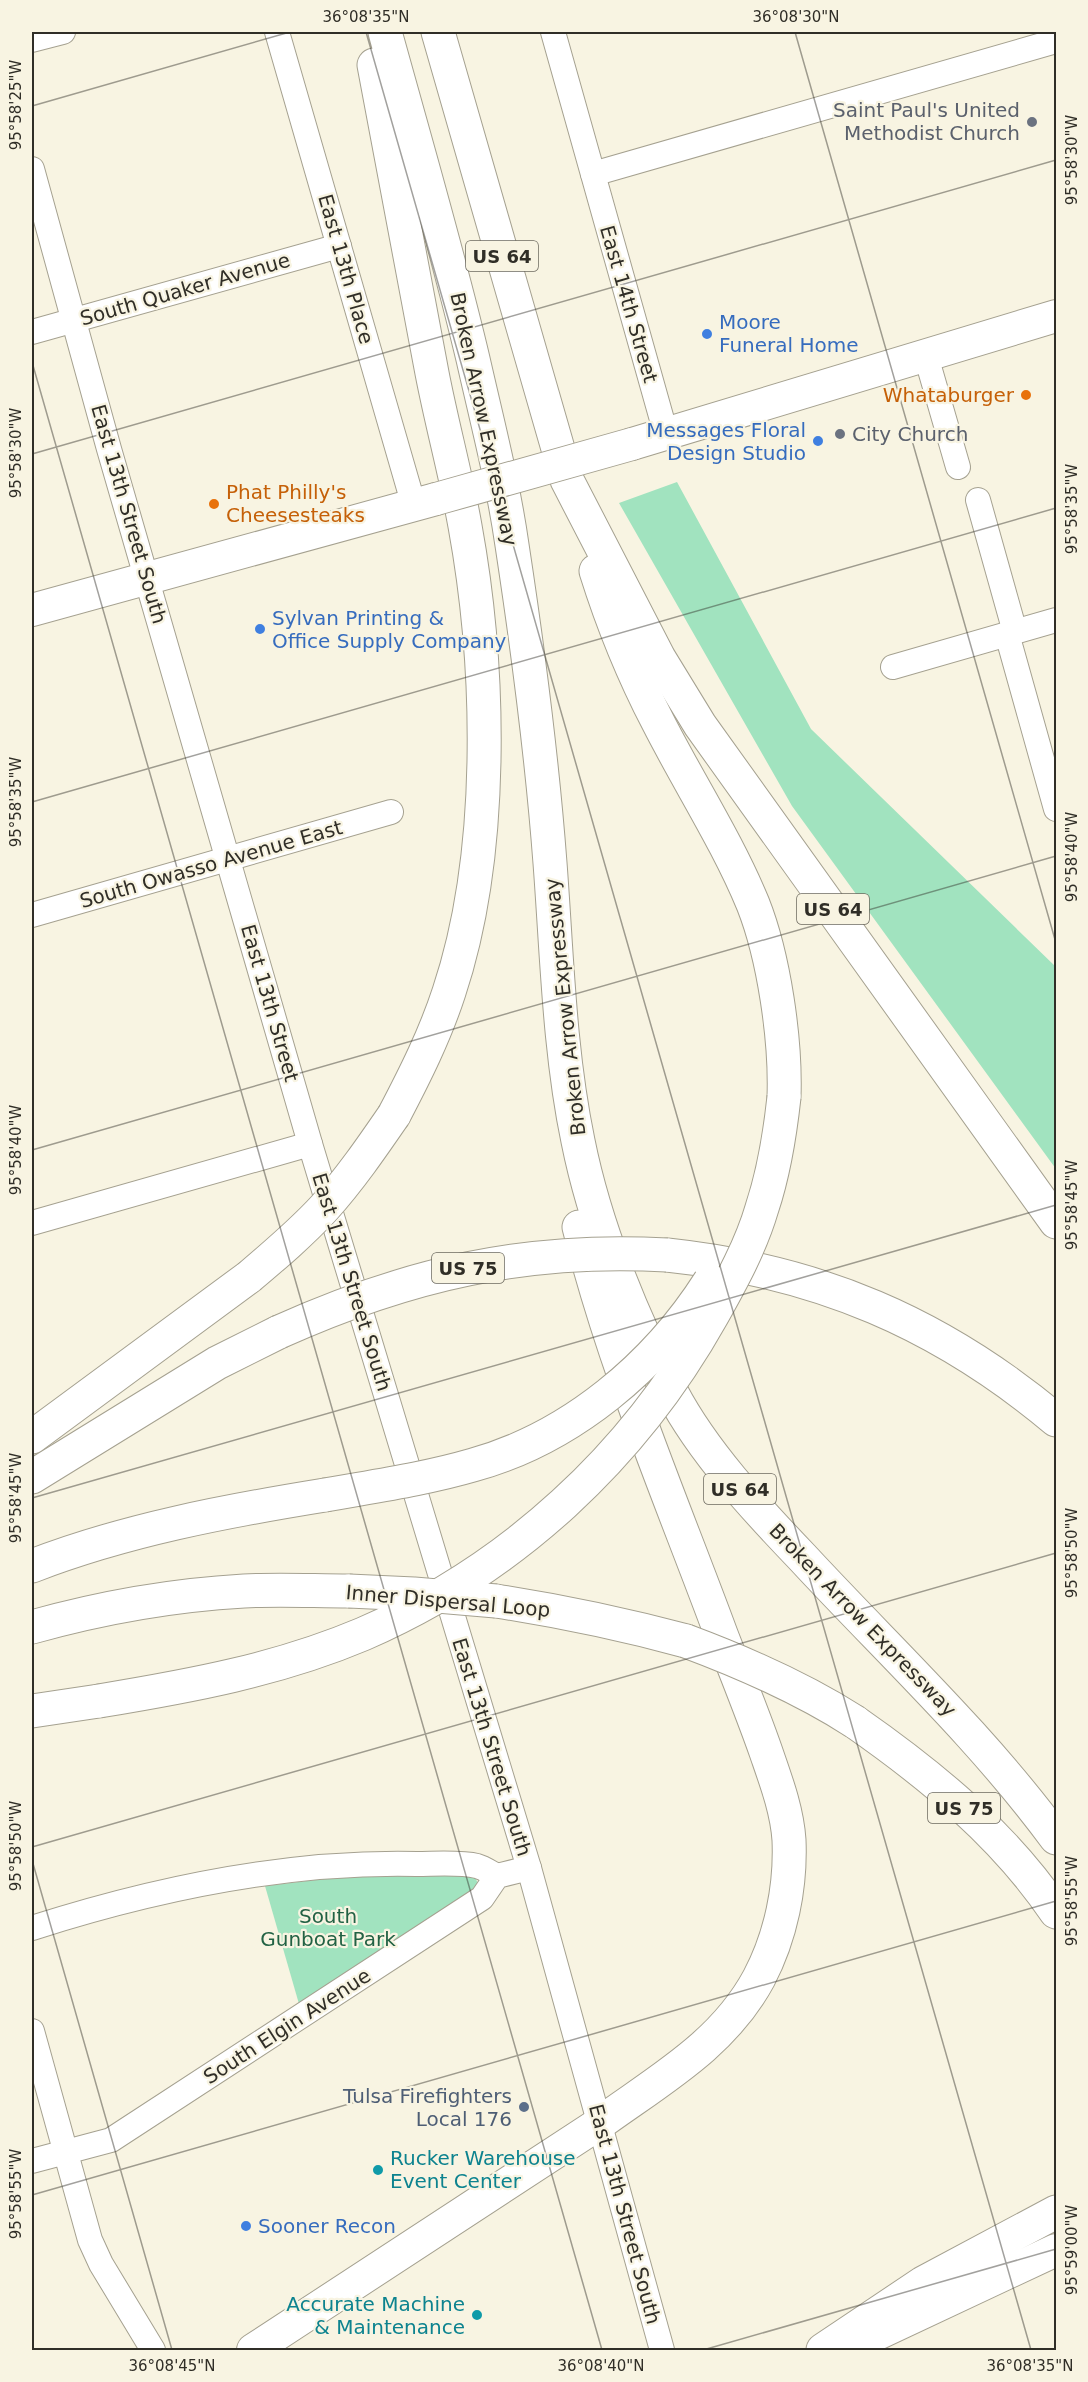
<svg xmlns="http://www.w3.org/2000/svg" width="1088" height="2382" font-family="'DejaVu Sans',sans-serif">
<style>
.green{fill:#a1e3bf}
.lines{fill:none;stroke-linecap:round;stroke-linejoin:round}
.minor-casing{stroke:#a5a190;stroke-width:26}
.major-casing{stroke:#a5a190;stroke-width:34}
.highway-casing{stroke:#a5a190;stroke-width:35}
.minor{stroke:#fff;stroke-width:24}
.major{stroke:#fff;stroke-width:32}
.highway{stroke:#fff;stroke-width:33}
.major-bridge-casing{stroke:#a5a190;stroke-width:34;stroke-linecap:butt}
.highway-bridge-casing{stroke:#a5a190;stroke-width:35;stroke-linecap:butt}
.major-bridge{stroke:#fff;stroke-width:32}
.highway-bridge{stroke:#fff;stroke-width:33}
.ticks{fill:none;stroke:#302e27;stroke-width:1.5;stroke-opacity:0.45}
.worship-dot{fill:#6b7280;stroke:#f8f4e2;stroke-width:2}
.shop-dot{fill:#3f7fe0;stroke:#f8f4e2;stroke-width:2}
.food-dot{fill:#e8710a;stroke:#f8f4e2;stroke-width:2}
.service-dot{fill:#5c6f8a;stroke:#f8f4e2;stroke-width:2}
.culture-dot{fill:#0f9aa8;stroke:#f8f4e2;stroke-width:2}
.labels{text-anchor:middle;dominant-baseline:central;stroke-width:4.5;stroke-linejoin:round;paint-order:stroke}
.shield{fill:#f8f4e2;stroke:#6c695f;stroke-width:1.5}
.shield-label{font-size:18px;font-weight:bold;fill:#302e27}
.worship-label{font-size:20px;fill:#5b616d;stroke:#f8f4e2;text-anchor:end}
.street-label{font-size:20px;fill:#302e27;stroke:#f8f4e2}
.shop-label{font-size:20px;fill:#366cbe;stroke:#f8f4e2;text-anchor:start}
.food-label{font-size:20px;fill:#c56008;stroke:#f8f4e2;text-anchor:end}
.park-label{font-size:20px;fill:#226244;stroke:#f8f4e2}
.service-label{font-size:20px;fill:#4e5e75;stroke:#f8f4e2;text-anchor:end}
.culture-label{font-size:20px;fill:#0d838f;stroke:#f8f4e2;text-anchor:start}
.neatline{fill:none;stroke:#302e27;stroke-width:2}
.ticks-label{font-size:15px;text-anchor:middle;fill:#302e27}
</style>
<rect width="100%" height="100%" fill="#f8f4e2"/>
<!-- green -->
<g class="green">
<path d="M677 482 811 729 1056 967V1169L792 806 619 503Z"/>
<path d="M373 1873 474 1876 478 1883 477 1889 299 2004 265 1886Z"/>
</g>
<g class="lines">
<!-- minor casing -->
<g class="minor-casing">
<g id="minor">
<path d="M277 32 414 506"/>
<path d="M553 32 666 434"/>
<path d="M32 40 63 32"/>
<path d="M32 169 109 449 311 1147 529 1868 662 2350"/>
<path d="M593 174 1056 41"/>
<path d="M32 332 339 246"/>
<path d="M926 356 958 467"/>
<path d="M978 500 1015 632"/>
<path d="M1007 634 1056 809"/>
<path d="M893 667 1056 620"/>
<path d="M32 915 391 812"/>
<path d="M32 1223 310 1144"/>
<path d="M32 1928C154 1889 289 1861 417 1864 434 1864 461 1862 477 1866 484 1868 491 1873 497 1876"/>
<path d="M32 2031 90 2240 101 2264 153 2350"/>
<path d="M32 2161 111 2140 482 1898 497 1876 529 1868"/>
</g>
</g>
<!-- major casing -->
<g class="major-casing">
<g id="major">
<path d="M632 444 1056 316"/>
<path d="M32 610 436 499"/>
<path d="M253 2350 600 2123"/>
<path d="M843 2350 1056 2250"/>
</g>
</g>
<!-- highway casing -->
<g class="highway-casing">
<g id="highway">
<path d="M385 32C415 141 447 249 473 359 487 421 503 482 512 545 528 650 542 757 550 863 557 955 559 1050 578 1141 595 1226 632 1317 672 1393 703 1452 756 1509 802 1557 888 1650 981 1736 1056 1838"/>
<path d="M438 32 567 480 659 658 700 725 1056 1222"/>
<path d="M374 65C394 168 412 271 432 373 442 425 456 475 465 526 491 669 495 854 449 992 435 1035 415 1075 394 1115"/>
<path d="M596 571C612 622 633 674 658 722 689 783 727 841 753 904 774 957 786 1040 784 1097"/>
<path d="M579 1227C614 1367 671 1499 721 1634 736 1673 752 1712 766 1752 776 1781 787 1810 789 1840 791 1887 781 1936 759 1978 723 2045 659 2080 600 2123"/>
<path d="M667 1255C818 1271 940 1323 1056 1420"/>
<path d="M32 1437 249 1277"/>
<path d="M32 1477 217 1363 279 1332"/>
<path d="M32 1566C125 1530 226 1511 325 1495"/>
<path d="M496 1601C561 1611 623 1624 686 1641"/>
<path d="M32 1627C100 1608 173 1595 244 1591 279 1589 314 1591 349 1591"/>
<path d="M32 1711 99 1701"/>
<path d="M855 1722C931 1775 1004 1835 1056 1912"/>
<path d="M823 2350 923 2283 1056 2212"/>
</g>
</g>
<!-- minor -->
<use href="#minor" class="minor"/>
<!-- major -->
<use href="#major" class="major"/>
<!-- highway -->
<use href="#highway" class="highway"/>
<!-- major-bridge casing -->
<g class="major-bridge-casing">
<path id="major-bridge" d="M436 499 632 444"/>
</g>
<!-- highway-bridge casing -->
<g class="highway-bridge-casing">
<g id="highway-bridge">
<path d="M249 1277C275 1255 301 1233 324 1208 350 1179 372 1147 394 1115"/>
<path d="M279 1332C408 1274 526 1247 667 1255"/>
<path d="M325 1495C375 1486 425 1479 473 1465 571 1438 656 1366 710 1281"/>
<path d="M349 1591 414 1594 496 1601"/>
<path d="M686 1641C745 1663 802 1688 855 1722"/>
<path d="M99 1701C190 1686 278 1670 363 1634 512 1569 633 1457 712 1316 731 1282 751 1246 762 1208 774 1172 780 1134 784 1097"/>
</g>
</g>
<!-- major-bridge -->
<use href="#major-bridge" class="major-bridge"/>
<!-- highway-bridge -->
<use href="#highway-bridge" class="highway-bridge"/>
</g>
<!-- ticks -->
<path class="ticks" d="M366 32 1031 2350M795 32 1056 943M32 106 290 32M32 362 602 2350M32 454 1056 160M32 802 1056 508M32 1150 1056 856M32 1498 1056 1205M32 1847 1056 1553M32 1860 172 2350M32 2195 1056 1901M703 2350 1056 2249"/>
<!-- markers -->
<g class="worship-dot">
<circle cx="1032" cy="122" r="6"/>
<circle cx="840" cy="434" r="6"/>
</g>
<g class="shop-dot">
<circle cx="707" cy="334" r="6"/>
<circle cx="818" cy="441" r="6"/>
<circle cx="260" cy="629" r="6"/>
<circle cx="246" cy="2226" r="6"/>
</g>
<g class="food-dot">
<circle cx="1026" cy="395" r="6"/>
<circle cx="214" cy="504" r="6"/>
</g>
<circle class="service-dot" cx="524" cy="2107" r="6"/>
<g class="culture-dot">
<circle cx="378" cy="2170" r="6"/>
<circle cx="477" cy="2315" r="6"/>
</g>
<g class="labels">
<!-- shield labels -->
<g class="shield">
<rect x="466" y="241" width="72" height="30" rx="4.5"/>
<rect x="797" y="894" width="72" height="30" rx="4.5"/>
<rect x="432" y="1253" width="72" height="30" rx="4.5"/>
<rect x="704" y="1474" width="72" height="30" rx="4.5"/>
<rect x="928" y="1793" width="72" height="30" rx="4.5"/>
</g>
<g class="shield-label">
<text x="502" y="256">US 64</text>
<text x="833" y="909">US 64</text>
<text x="468" y="1268">US 75</text>
<text x="740" y="1489">US 64</text>
<text x="964" y="1808">US 75</text>
</g>
<!-- worship labels -->
<g class="worship-label">
<text x="1020" y="110">Saint Paul's United<tspan x="1020" dy="23">Methodist Church</tspan></text>
<text x="852" y="434" text-anchor="start">City Church</text>
</g>
<!-- street labels -->
<g class="street-label">
<text transform="translate(346 269) rotate(74)">East 13th Place</text>
<text transform="translate(185 289) rotate(-16)">South Quaker Avenue</text>
<text transform="translate(629 304) rotate(74)">East 14th Street</text>
<text transform="translate(484 419) rotate(78)">Broken Arrow Expressway</text>
<text transform="translate(129 514) rotate(74)">East 13th Street South</text>
<text transform="translate(211 864) rotate(-16)">South Owasso Avenue East</text>
<text transform="translate(270 1003) rotate(74)">East 13th Street</text>
<text transform="translate(565 1007) rotate(-96)">Broken Arrow Expressway</text>
<text transform="translate(352 1282) rotate(73)">East 13th Street South</text>
<text transform="translate(448 1601) rotate(5)">Inner Dispersal Loop</text>
<text transform="translate(863 1620) rotate(46)">Broken Arrow Expressway</text>
<text transform="translate(492 1747) rotate(73)">East 13th Street South</text>
<text transform="translate(287 2026) rotate(-33)">South Elgin Avenue</text>
<text transform="translate(625 2214) rotate(75)">East 13th Street South</text>
</g>
<!-- shop labels -->
<g class="shop-label">
<text x="719" y="322">Moore<tspan x="719" dy="23">Funeral Home</tspan></text>
<text x="806" y="430" text-anchor="end">Messages Floral<tspan x="806" dy="23">Design Studio</tspan></text>
<text x="272" y="618">Sylvan Printing &amp;<tspan x="272" dy="23">Office Supply Company</tspan></text>
<text x="258" y="2226">Sooner Recon</text>
</g>
<!-- food labels -->
<g class="food-label">
<text x="1014" y="395">Whataburger</text>
<text x="226" y="492" text-anchor="start">Phat Philly's<tspan x="226" dy="23">Cheesesteaks</tspan></text>
</g>
<!-- park labels -->
<g class="park-label">
<text x="328" y="1916">South<tspan x="328" dy="23">Gunboat Park</tspan></text>
</g>
<!-- service labels -->
<g class="service-label">
<text x="512" y="2096">Tulsa Firefighters<tspan x="512" dy="23">Local 176</tspan></text>
</g>
<!-- culture labels -->
<g class="culture-label">
<text x="390" y="2158">Rucker Warehouse<tspan x="390" dy="23">Event Center</tspan></text>
<text x="465" y="2304" text-anchor="end">Accurate Machine<tspan x="465" dy="23">&amp; Maintenance</tspan></text>
</g>
</g>
<!-- border -->
<rect width="1088" height="2382" fill="none" stroke="#f8f4e2" stroke-width="66"/>
<rect x="33" y="33" width="1022" height="2316" class="neatline"/>
<g class="ticks-label">
<text x="366" y="22">36°08'35"N</text>
<text x="796" y="22">36°08'30"N</text>
<text transform="translate(16 105) rotate(-90)" y="5">95°58'25"W</text>
<text transform="translate(1072 160) rotate(-90)" y="5">95°58'30"W</text>
<text transform="translate(16 453) rotate(-90)" y="5">95°58'30"W</text>
<text transform="translate(1072 509) rotate(-90)" y="5">95°58'35"W</text>
<text transform="translate(16 802) rotate(-90)" y="5">95°58'35"W</text>
<text transform="translate(1072 857) rotate(-90)" y="5">95°58'40"W</text>
<text transform="translate(16 1150) rotate(-90)" y="5">95°58'40"W</text>
<text transform="translate(1072 1205) rotate(-90)" y="5">95°58'45"W</text>
<text transform="translate(16 1498) rotate(-90)" y="5">95°58'45"W</text>
<text transform="translate(1072 1553) rotate(-90)" y="5">95°58'50"W</text>
<text transform="translate(16 1846) rotate(-90)" y="5">95°58'50"W</text>
<text transform="translate(1072 1901) rotate(-90)" y="5">95°58'55"W</text>
<text transform="translate(16 2194) rotate(-90)" y="5">95°58'55"W</text>
<text transform="translate(1072 2250) rotate(-90)" y="5">95°59'00"W</text>
<text x="172" y="2371">36°08'45"N</text>
<text x="601" y="2371">36°08'40"N</text>
<text x="1030" y="2371">36°08'35"N</text>
</g>
</svg>
